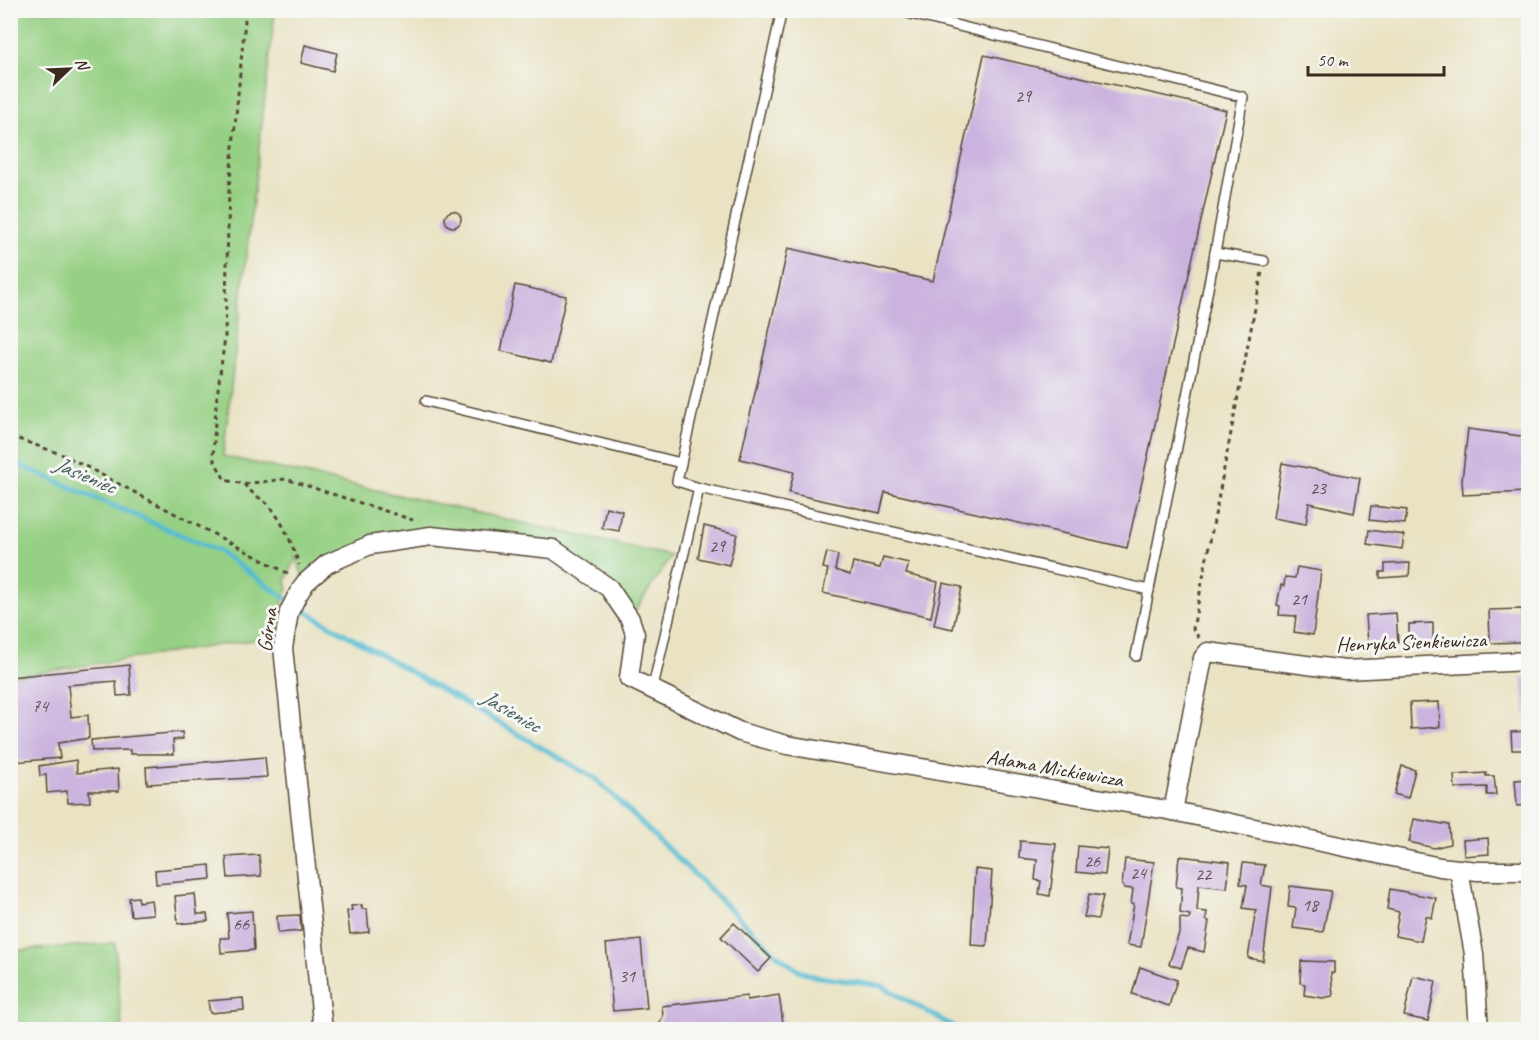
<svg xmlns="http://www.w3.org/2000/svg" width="1539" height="1040" font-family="Caveat,sans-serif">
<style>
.green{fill:#96d084;stroke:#687d51;stroke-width:1.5}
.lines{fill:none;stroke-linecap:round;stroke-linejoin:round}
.stream{stroke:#54bbd2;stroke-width:5}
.building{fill:#cab3de}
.service-casing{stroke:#554637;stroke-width:12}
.minor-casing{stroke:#554637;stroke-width:21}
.path{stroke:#554637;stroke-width:3;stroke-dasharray:4.5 4.5;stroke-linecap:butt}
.service{stroke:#fff;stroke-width:9}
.minor{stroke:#fff;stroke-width:18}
.labels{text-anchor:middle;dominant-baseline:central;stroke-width:6;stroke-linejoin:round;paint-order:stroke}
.number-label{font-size:18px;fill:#5f4c4e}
.street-label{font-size:21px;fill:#3b2a1e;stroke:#f6f6f2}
.water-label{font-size:22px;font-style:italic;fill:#445d5d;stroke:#f6f6f2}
</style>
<rect width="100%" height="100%" fill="#f6f6f2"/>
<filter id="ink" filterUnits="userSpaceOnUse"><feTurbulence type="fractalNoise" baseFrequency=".0167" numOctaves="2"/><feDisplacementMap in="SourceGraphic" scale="12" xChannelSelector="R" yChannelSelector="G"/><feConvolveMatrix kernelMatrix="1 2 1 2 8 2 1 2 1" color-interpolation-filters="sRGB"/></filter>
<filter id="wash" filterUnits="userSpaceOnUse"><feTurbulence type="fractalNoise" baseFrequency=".008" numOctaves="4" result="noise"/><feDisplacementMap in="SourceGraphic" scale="24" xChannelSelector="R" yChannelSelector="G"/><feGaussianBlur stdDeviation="1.35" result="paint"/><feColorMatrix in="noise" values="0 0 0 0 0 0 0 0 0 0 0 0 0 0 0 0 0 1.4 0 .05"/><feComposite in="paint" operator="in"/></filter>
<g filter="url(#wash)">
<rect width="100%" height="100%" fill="#e9e3c3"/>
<!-- green -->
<g class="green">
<path d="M11 11H275L223 456 671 556 630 619 553 548 431 536 370 545 305 583 296 557 286 580 288 590 283 597 279 636 11 677Z"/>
<path d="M115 943 122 1029H11V951Z"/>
</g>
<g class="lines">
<!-- stream -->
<path class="stream" d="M10 461 218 551 300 608 596 779 775 953 796 969 813 976 882 986 959 1030"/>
</g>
<g id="blocks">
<!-- building -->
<g class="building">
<path d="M305 45 337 53 333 71 301 63Z"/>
<path d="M984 55 1226 110 1127 548 885 492 880 513 789 493 794 472 740 459 788 248 933 281Z"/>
<circle cx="453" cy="219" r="8"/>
<path d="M515 285 566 296 551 363 501 351Z"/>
<path d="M1468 429 1528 437 1524 477 1526 492 1463 495 1462 480Z"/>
<path d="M1282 463 1360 478 1354 513 1309 503 1306 524 1273 518Z"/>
<path d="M1371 506 1407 510 1405 524 1369 520Z"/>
<path d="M606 507 622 511 619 531 602 528Z"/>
<path d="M704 526 737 534 729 565 698 558Z"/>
<path d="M1369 530 1404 535 1402 549 1367 544Z"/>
<path d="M827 552 838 555 835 570 850 575 853 562 880 568 883 557 909 563 906 574 938 582 931 617 823 593 828 569 823 568Z"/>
<path d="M1410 563 1409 576 1380 578V572H1385V564Z"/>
<path d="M1297 567 1321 571 1313 635 1294 632 1296 616 1279 615 1280 606 1277 605 1281 585 1284 586 1285 577 1295 578Z"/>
<path d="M943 583 962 587 953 629 934 625Z"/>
<path d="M1522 609 1524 642 1490 643 1489 610Z"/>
<path d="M1396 613 1398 642 1368 644 1366 615Z"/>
<path d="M1433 623V648L1409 649V624Z"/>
<path d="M129 665 131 695 117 696 116 681 68 685 71 717 88 715 89 738 58 743 60 758 13 762 10 677Z"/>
<path d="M1522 678H1528V718L1526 719Z"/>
<path d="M1439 702 1440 727 1411 729 1410 703Z"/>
<path d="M1528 731V750H1512L1511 732Z"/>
<path d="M182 732 183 739 173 740 174 754H130V750L92 751 91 740Z"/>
<path d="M265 757 267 777 147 784 146 767Z"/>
<path d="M76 760 77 773 118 769 119 791H89L90 802 68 803 67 791 47 793 46 775 40 776 39 766Z"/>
<path d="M1402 766 1415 770 1408 798 1394 794Z"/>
<path d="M1486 773V776H1494L1496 795H1487V787L1455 788 1454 775Z"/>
<path d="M1528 779V805L1517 806 1515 780Z"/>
<path d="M1414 819 1449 825 1450 844 1434 848 1409 842Z"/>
<path d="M1488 838 1489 854 1464 856 1463 840Z"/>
<path d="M1020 841 1056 844 1050 896 1039 894 1041 881 1035 880 1037 860 1019 858Z"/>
<path d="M1078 846 1108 849 1105 875 1076 872Z"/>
<path d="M259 855 261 876 228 878 226 857Z"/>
<path d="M1179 856 1230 862 1227 888 1199 885 1197 911 1207 912 1206 920 1209 921 1204 952 1188 948 1181 968 1169 964 1180 930V918L1189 919 1190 915 1180 913 1182 888 1176 887Z"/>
<path d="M1125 859 1154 862 1141 947 1127 945 1134 904H1131L1133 889 1124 888 1122 885Z"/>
<path d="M1243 863 1265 865 1261 885 1272 887 1263 961 1248 958 1256 910 1243 908 1247 885 1240 884Z"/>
<path d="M210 865 211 879 156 884 155 870Z"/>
<path d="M975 869 992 871 987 946 971 945Z"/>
<path d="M1290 886 1331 891 1323 932 1293 928 1296 908 1288 907Z"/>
<path d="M1390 889 1436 898 1432 918 1426 916 1421 941 1395 936 1399 912 1387 909Z"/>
<path d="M195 894 197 914H207L208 921 178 924 175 896Z"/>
<path d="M1089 894 1103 896 1098 919 1084 917Z"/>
<path d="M138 897 139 902 151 900 153 914 131 916 129 898Z"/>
<path d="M362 905V909H367L369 932 350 934 347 911 352 910 351 906Z"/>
<path d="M252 911 254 950 221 953 220 938H229L227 913Z"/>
<path d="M300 915 301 931 278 933 277 916Z"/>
<path d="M734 923 771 958 758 972 721 937Z"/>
<path d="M641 940 647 1008 613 1011 606 944Z"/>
<path d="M1301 961 1334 962V973H1331L1333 996 1323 998 1304 995 1305 984 1300 983Z"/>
<path d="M1140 967 1177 980 1169 1006 1132 994Z"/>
<path d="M1413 976 1436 981 1428 1021 1404 1016Z"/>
<path d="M779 995 784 1030H656L663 1016 662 1006 747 996V1000Z"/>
<path d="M243 998 244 1010 210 1013 208 1001Z"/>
<path d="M238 1026V1030H214V1028Z"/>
</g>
</g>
</g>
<g filter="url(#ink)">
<use href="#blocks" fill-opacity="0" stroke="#554637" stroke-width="1.5"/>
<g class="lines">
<!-- service casing -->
<g class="service-casing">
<g id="service">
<path d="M895 10 1243 97 1215 253"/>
<path d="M426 401 681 463"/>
<path d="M699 488 1149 590"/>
<path d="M1136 656 1215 253 1264 261"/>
<path d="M652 691 699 488 677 481 782 10"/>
</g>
</g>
<!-- minor casing -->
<g class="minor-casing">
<g id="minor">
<path d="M1173 811 1203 658 1208 652 1345 670 1528 661"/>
<path d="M1459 870 1474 954 1479 1030"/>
<path d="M323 1030 283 648 289 612 297 596 305 583 327 564 370 545 431 536 553 549 609 588 630 619 635 634 629 678 740 732 787 745 1173 811 1440 867 1478 871H1528"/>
</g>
</g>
<!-- path -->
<g class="path">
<path d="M246 10 229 189 225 337 216 404 213 458 225 480 244 484 286 479 413 520"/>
<path d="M10 436 66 456 291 575"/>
<path d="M244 484C252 495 264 499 272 509 284 524 293 546 299 565"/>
<path d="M1199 638 1193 629 1262 272"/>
</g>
<!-- service -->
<use href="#service" class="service"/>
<!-- minor -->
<use href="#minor" class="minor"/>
</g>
</g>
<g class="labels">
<!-- number labels -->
<g class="number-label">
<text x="1023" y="96">29</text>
<text x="1318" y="488">23</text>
<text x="717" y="546">29</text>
<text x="1299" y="599">21</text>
<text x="40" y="706">74</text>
<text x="1092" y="861">26</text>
<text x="1138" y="873">24</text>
<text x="1203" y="874">22</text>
<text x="1310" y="905">18</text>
<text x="241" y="924">66</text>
<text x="627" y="976">31</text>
</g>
<!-- street labels -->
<g class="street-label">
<text transform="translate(267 630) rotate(-82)">Górna</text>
<text transform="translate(1411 642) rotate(-2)">Henryka Sienkiewicza</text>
<text transform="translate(1055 768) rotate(10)">Adama Mickiewicza</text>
</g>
<!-- water labels -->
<g class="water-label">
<text transform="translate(85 475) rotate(23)">Jasieniec</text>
<text transform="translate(511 711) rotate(30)">Jasieniec</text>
</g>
</g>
<!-- margin -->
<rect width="1539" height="1040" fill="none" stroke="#f6f6f2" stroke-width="36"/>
<!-- north arrow -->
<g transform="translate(69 69) rotate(67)" stroke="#f6f6f2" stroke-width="4.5" paint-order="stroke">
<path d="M0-4.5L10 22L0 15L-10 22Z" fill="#3b2a1e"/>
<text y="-9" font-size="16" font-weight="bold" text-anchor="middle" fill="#3b2a1e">N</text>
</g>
<!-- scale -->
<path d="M1308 66v9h136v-9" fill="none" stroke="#3b2a1e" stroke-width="3"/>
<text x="1317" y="66" font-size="18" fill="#3b2a1e" stroke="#f6f6f2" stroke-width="4.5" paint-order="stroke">50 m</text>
</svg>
